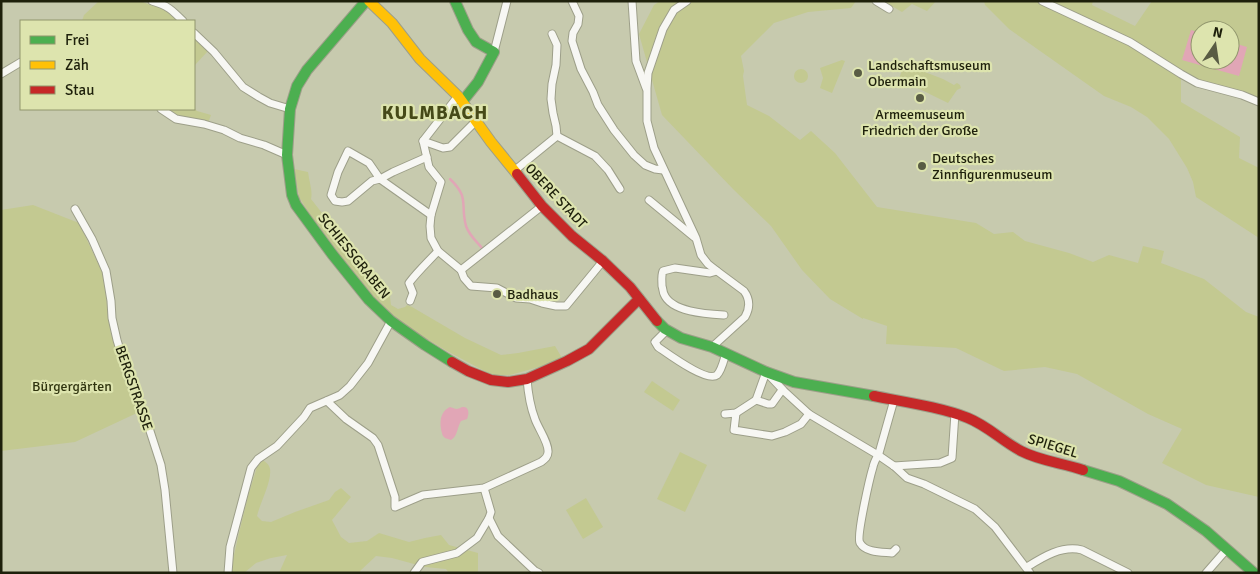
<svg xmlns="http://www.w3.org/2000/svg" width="1260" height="574" font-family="Signika,sans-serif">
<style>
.green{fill:#c3c991;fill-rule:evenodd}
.water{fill:#e1a6b6}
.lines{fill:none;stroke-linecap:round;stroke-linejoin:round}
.stream{stroke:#e1a6b6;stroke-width:2.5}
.street-casing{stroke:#9d9f89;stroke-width:9}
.fast-casing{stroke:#9d9f89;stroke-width:12}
.slow-casing{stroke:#9d9f89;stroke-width:12}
.jam-casing{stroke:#9d9f89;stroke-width:12}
.street{stroke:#f7f7f3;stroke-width:7}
.fast{stroke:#4caf50;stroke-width:10}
.slow{stroke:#ffc107;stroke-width:10}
.jam{stroke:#c62828;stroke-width:10}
.poi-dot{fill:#595c44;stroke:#dde4ae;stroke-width:2}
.labels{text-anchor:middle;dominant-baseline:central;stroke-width:4.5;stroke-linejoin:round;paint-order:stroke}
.poi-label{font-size:14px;fill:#1e200b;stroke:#dde4ae;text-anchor:start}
.street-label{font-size:14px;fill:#1e200b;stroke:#dde4ae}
.park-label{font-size:14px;fill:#30340f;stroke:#dde4ae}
.district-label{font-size:19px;font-weight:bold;letter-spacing:1px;fill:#464a18;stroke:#dde4ae}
</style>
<rect width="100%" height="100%" fill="#c7caae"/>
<!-- green -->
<g class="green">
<path d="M99 1H140L153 6 165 8 180 21H82L84 15Z"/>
<path d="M660 1H856L851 8 808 12 774 23 741 56 744 71 743 76 747 105 769 116 800 140 811 131 835 153 877 207 976 223 994 234 1013 232 1025 241 1069 253 1093 262 1109 255 1138 263 1143 246 1164 251 1161 263 1204 279 1246 312 1259 317V497L1206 485 1162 463 1182 429 1148 414 1077 374 1045 367 1004 371 956 348 886 344 887 326 863 318V319L830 299 802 270 771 226 733 189 662 115 639 34 654 5Z"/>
<path d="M883 1H936L927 11 912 4 902 12Z"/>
<path d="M984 1H1093L1092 5 1135 26 1152 1H1259V102L1181 75V102L1240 137 1239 158 1259 168V238L1196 197 1193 182 1187 168 1169 139 1147 117 1131 107 1104 96 1009 29 985 5ZM1200 30H1230V60H1200Z"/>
<path d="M194 34 200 40 208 51 194 66Z"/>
<path d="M842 60 845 61 832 93 820 88 823 78 820 68Z"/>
<path d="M904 64 943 79 954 85 957 83 960 85 961 88 957 90 948 103 899 79Z"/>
<circle cx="801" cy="76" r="7"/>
<path d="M194 108 197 111 211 115 208 123 176 118 164 109Z"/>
<path d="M294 169 308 172C309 181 313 191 311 199L322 213 356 252 391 294 390 297 391 305 398 309 405 307 407 305 412 307 465 338 501 355 518 353 555 346 562 358 539 367 510 375H492L447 351 418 334 394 316 373 297 356 277 309 213 299 197Z"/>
<path d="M33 205 79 223 103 274 111 334 139 412 75 442 1 451V210Z"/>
<path d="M652 381 680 400 673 411 644 392Z"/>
<path d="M680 452 707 465 685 512 657 499Z"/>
<path d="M262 460C266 462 269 464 270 469 272 481 260 503 257 516L262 521 271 522 295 512 329 500 335 492 341 488 351 497 332 520 341 537 349 543 367 541 379 533 409 542 425 538 441 535 449 545 478 553V571L477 573H449L446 569 425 567 392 558 376 556 360 571 361 573H279L287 555 271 558 256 563 244 573H230L239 533 248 496 257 467Z"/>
<path d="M586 498 603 527 583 539 566 510Z"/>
</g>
<!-- water -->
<g class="water">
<path d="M1191 30 1200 33V60H1230V42L1247 47 1239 76 1182 60Z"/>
<path d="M450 407 456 409C458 409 460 408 462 407 470 406 469 415 467 419L461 421C457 427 458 436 451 440L445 438 443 436C439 425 439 412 450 407Z"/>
</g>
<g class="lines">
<!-- stream -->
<path class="stream" d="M450 179C470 198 460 204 466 226 469 235 476 241 482 248"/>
<!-- street casing -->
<g class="street-casing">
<g id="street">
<path d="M152 1C167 5 172 10 183 21"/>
<path d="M572 1 579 16 578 24 573 33 572 41 581 69 593 92 598 105 614 130 634 155 645 165 655 169 663 170"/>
<path d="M632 1 636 61 646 88"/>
<path d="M687 1 674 10 663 29 648 73 647 88V121L654 148 696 238 701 255 708 264 717 271 744 291C750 299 750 308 745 317L712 347"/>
<path d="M876 1 889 9"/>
<path d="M1042 1 1130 42 1181 74 1197 83 1242 95 1259 102"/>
<path d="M194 33 214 52 243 87 259 97 270 103 290 109"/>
<path d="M552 34 557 45 556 65 552 84 551 99 553 113 556 126 557 136"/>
<path d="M494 52 507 1"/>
<path d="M1 74 21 62"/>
<path d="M458 96 423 141 429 167 441 182 431 215 430 226 431 238 438 251 461 270 464 278 471 286 497 288 516 298 530 299 542 303 556 306H566L603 261"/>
<path d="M161 109 176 119 204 124 224 130 240 138 264 145 287 155"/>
<path d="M557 136 595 156 608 170 620 189"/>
<path d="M423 141 443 148 450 147 475 122"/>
<path d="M427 157 393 172 380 179 372 181 348 201 342 202 335 201 331 195 338 172 348 151 369 163 380 179 431 215"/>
<path d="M514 171 557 136"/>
<path d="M649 200 694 237"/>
<path d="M75 209 92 239 106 271 111 301 112 318 117 340 129 380 149 428 161 465 165 490 173 573"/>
<path d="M461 270 542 206"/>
<path d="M717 271 710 273 675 268 663 271C661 276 662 281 662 286 663 289 663 292 664 294 671 312 707 314 724 315"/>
<path d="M410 301 413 293 409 283C418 271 428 262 438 251"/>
<path d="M667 330 655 342 658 347C667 353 707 383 717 375 722 370 724 359 726 353"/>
<path d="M756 400 768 404H772L782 390"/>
<path d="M894 400C889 418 884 435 879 453 877 457 874 462 873 467 870 477 856 537 860 543 866 553 882 552 892 553L896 549"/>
<path d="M327 401 346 419 373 438 378 445 395 497V507L423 495 484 488 541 462C545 459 548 457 548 452 549 443 538 428 535 419 530 406 528 392 527 379"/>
<path d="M736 413 734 430 772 436 785 432 801 424 809 414"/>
<path d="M725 414 736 413 756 400 766 372 784 391 809 414 878 455 894 466 907 478 924 484 975 509 995 527 1030 573"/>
<path d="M894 466 940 463 952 458 955 413"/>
<path d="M484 488 491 512 489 518 498 536 535 571 539 573"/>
<path d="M1027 567C1043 557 1062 545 1082 550L1128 573"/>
<path d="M228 573 230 547 251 468 258 459 277 446 304 417 310 408 340 395 350 386 368 363 391 321"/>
<path d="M414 573 422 562 457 553 477 538 489 518"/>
<path d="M1206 573 1227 549"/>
</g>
</g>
<!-- fast casing -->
<g class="fast-casing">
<g id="fast">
<path d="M366 1 307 70 297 86 290 109 287 155 292 195 296 205 332 254 369 300 391 321 425 345 452 362"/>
<path d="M455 1 468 30 476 42 494 52 478 82 462 102"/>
<path d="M657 321 665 329 681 338 712 347 766 372 794 382 874 396"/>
<path d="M1083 470 1119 481 1167 504 1206 531 1254 573"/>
</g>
</g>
<!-- slow casing -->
<g class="slow-casing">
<path id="slow" d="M369 1 392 23 420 59 458 96 491 142 517 174"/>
</g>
<!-- jam casing -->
<g class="jam-casing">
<g id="jam">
<path d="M517 174 542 206 572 236 603 261 630 287 657 321"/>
<path d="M452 362 468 371 491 380 508 382 527 379 567 361 589 349 639 299"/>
<path d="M874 396C904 402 940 407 968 418 988 426 1002 441 1021 451 1040 461 1063 463 1083 470"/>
</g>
</g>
<!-- street -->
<use href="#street" class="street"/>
<!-- fast -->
<use href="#fast" class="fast"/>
<!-- slow -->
<use href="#slow" class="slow"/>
<!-- jam -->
<use href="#jam" class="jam"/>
</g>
<!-- markers -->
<g class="poi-dot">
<circle cx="858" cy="73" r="5"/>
<circle cx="920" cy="98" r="5"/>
<circle cx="922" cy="166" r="5"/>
<circle cx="497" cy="294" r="5"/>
</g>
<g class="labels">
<!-- poi labels -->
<g class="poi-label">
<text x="868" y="65">Landschaftsmuseum<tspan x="868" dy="16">Obermain</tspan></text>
<text x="920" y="114" text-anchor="middle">Armeemuseum<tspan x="920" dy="16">Friedrich der Große</tspan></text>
<text x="932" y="158">Deutsches<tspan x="932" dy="16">Zinnfigurenmuseum</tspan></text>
<text x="507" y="294">Badhaus</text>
</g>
<!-- street labels -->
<g class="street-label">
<text transform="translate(556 196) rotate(47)">OBERE STADT</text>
<text transform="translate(354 256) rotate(51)">SCHIESSGRABEN</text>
<text transform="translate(134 388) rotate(71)">BERGSTRASSE</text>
<text transform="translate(1053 446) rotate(17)">SPIEGEL</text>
</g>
<!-- park labels -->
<g class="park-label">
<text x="72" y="386">Bürgergärten</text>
</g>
<!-- district labels -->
<g class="district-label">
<text x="435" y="113">KULMBACH</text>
</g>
</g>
<!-- border -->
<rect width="1260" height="574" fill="none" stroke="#1e200b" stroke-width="5"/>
<!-- legend -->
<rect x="20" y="20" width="175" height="90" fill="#dde4ae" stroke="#91966d"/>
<rect x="30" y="36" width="25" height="8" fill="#4caf50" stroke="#91966d"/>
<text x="65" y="45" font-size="15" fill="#1e200b">Frei</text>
<rect x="30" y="61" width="25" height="8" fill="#ffc107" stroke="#91966d"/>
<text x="65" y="70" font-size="15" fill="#1e200b">Zäh</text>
<rect x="30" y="86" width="25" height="8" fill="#c62828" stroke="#91966d"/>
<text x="65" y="95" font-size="15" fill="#1e200b">Stau</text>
<!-- north arrow -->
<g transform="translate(1215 45) rotate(13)"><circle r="24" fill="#dde4ae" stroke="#91966d"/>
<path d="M0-4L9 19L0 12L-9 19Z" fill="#595c44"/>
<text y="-8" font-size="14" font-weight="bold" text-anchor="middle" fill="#1e200b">N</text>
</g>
</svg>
